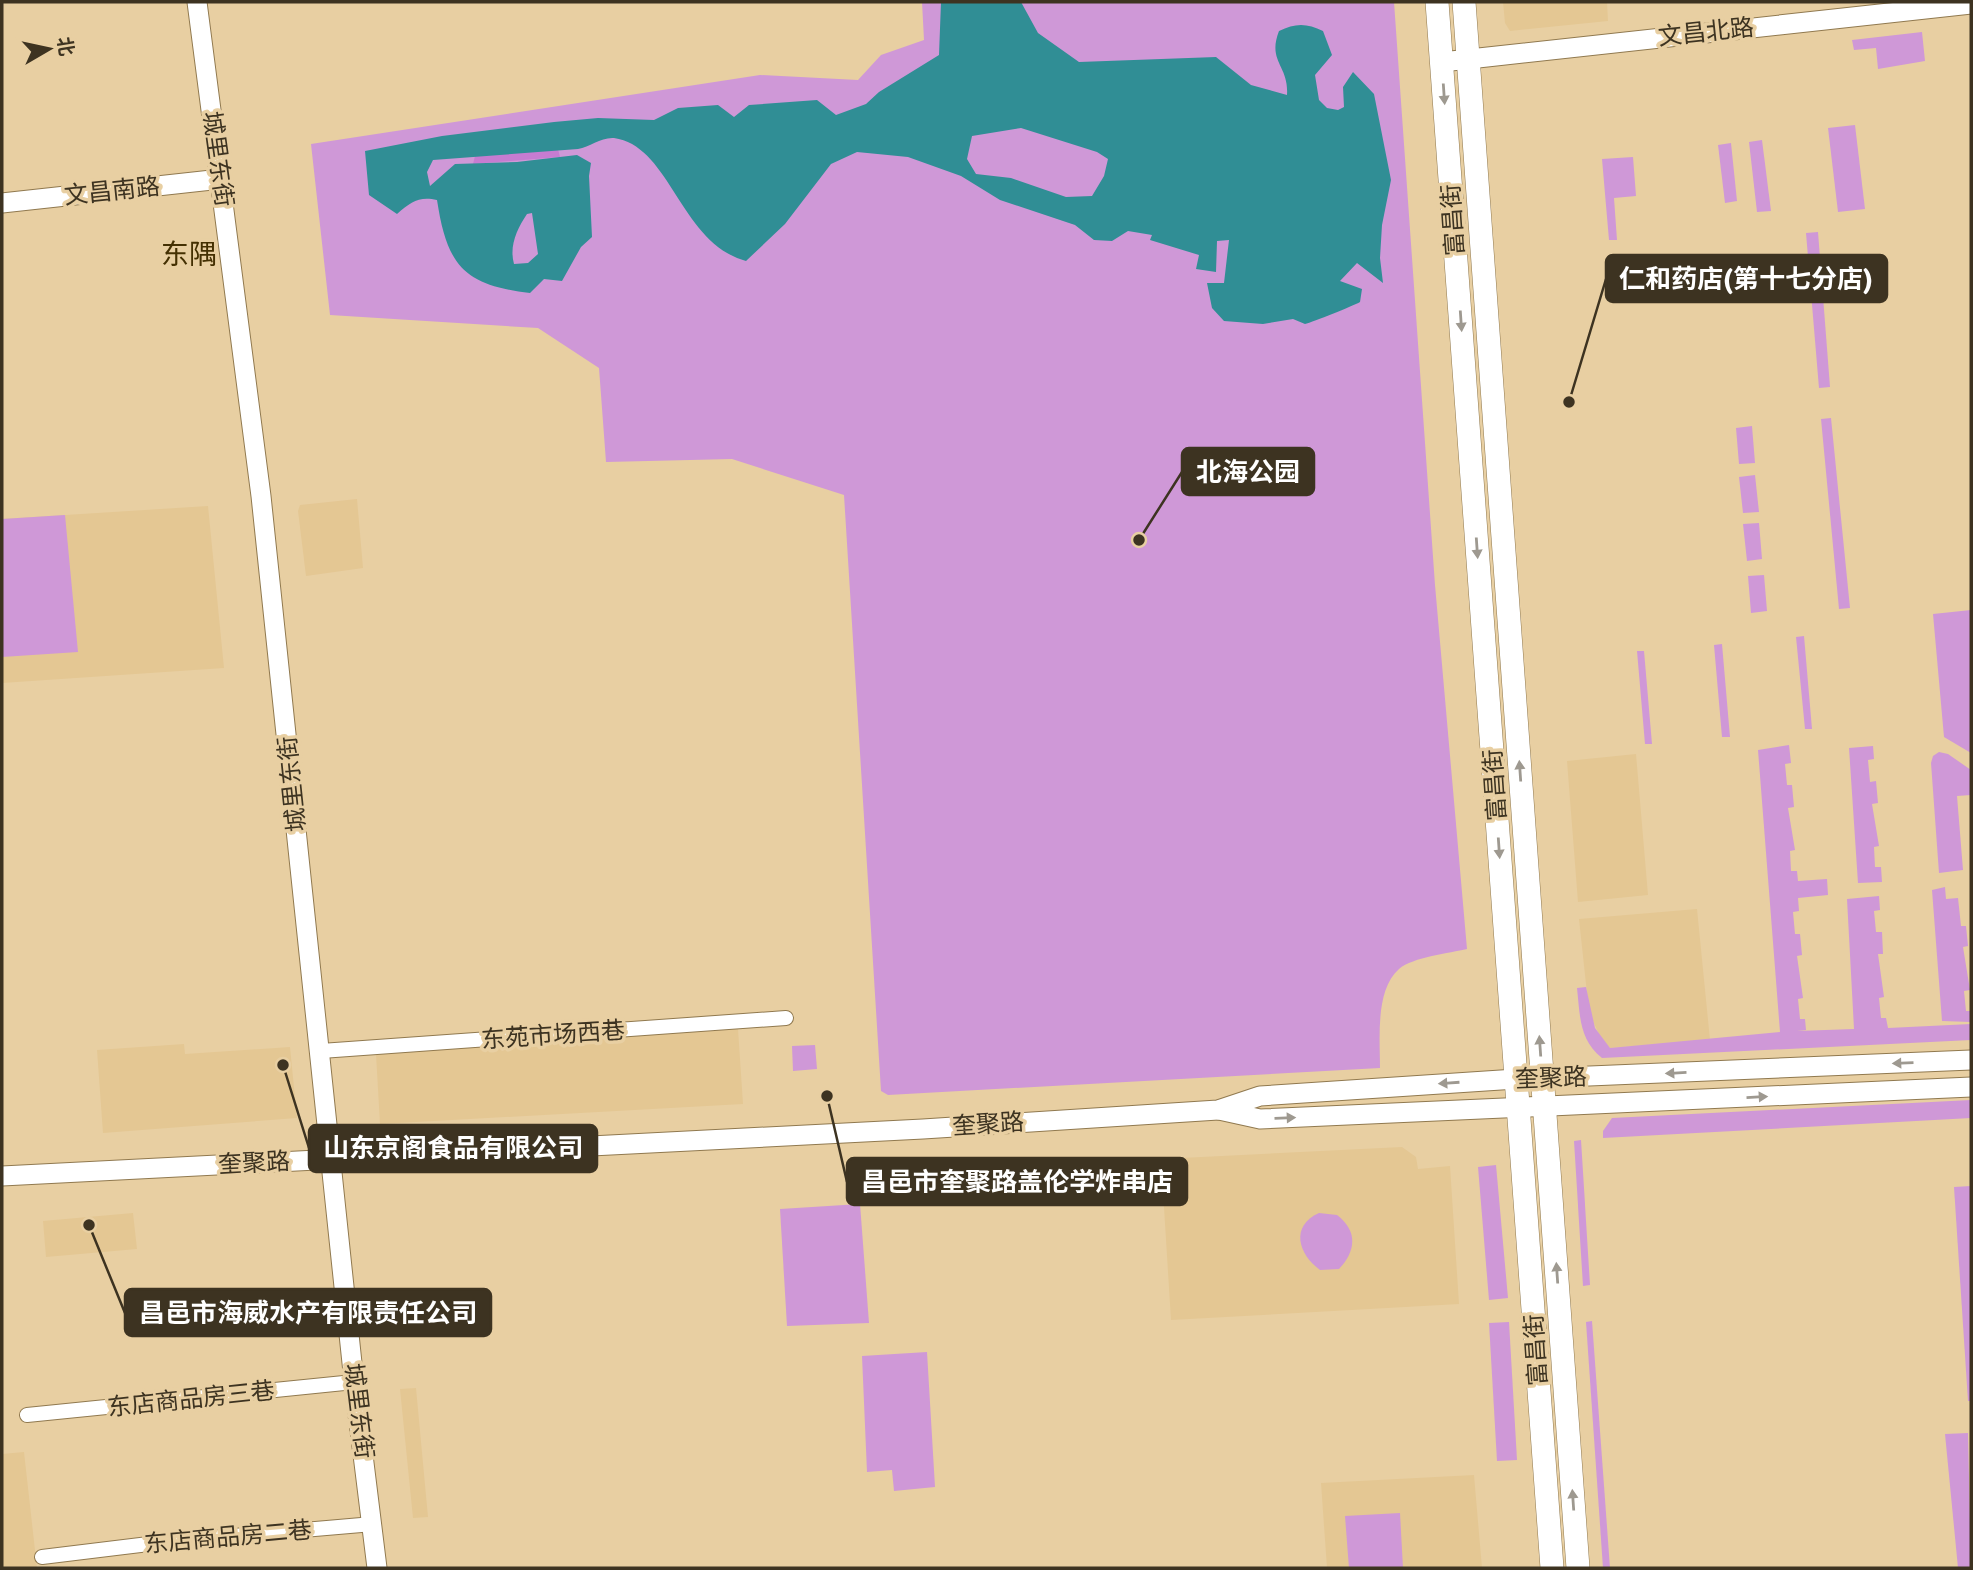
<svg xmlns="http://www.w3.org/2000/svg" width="1973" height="1570" font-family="Signika,'Noto Sans SC',sans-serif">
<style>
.built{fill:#e4c793}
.green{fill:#cf98d7}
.forest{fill:#c67cd1}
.water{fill:#308e95;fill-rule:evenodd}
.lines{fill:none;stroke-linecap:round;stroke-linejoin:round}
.street-casing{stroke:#90794f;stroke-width:16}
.secondary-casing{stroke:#90794f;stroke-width:21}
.primary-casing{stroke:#90794f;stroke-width:24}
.street{stroke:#fff;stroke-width:14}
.secondary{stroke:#fff;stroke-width:19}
.primary{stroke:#fff;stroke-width:23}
.oneway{fill:#9e9990}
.labels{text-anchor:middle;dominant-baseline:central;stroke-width:7;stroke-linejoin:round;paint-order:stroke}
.street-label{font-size:24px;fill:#3d3321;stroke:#e8cfa2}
.quarter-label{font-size:28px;fill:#443002;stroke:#e8cfa2}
.leader{fill:none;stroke:#3d3321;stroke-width:2.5}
.callout-dot{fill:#3d3321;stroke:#e8cfa2;stroke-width:2.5}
.callout{fill:#3d3321;stroke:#3d3321;stroke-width:2.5}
.callout-label{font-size:26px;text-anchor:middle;font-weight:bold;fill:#fff}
</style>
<rect width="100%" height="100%" fill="#e8cfa2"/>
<!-- built -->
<g class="built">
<path d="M1503 2H1607L1608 21 1510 31 1505 23Z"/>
<path d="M357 499 363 568 306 576 298 511 300 505Z"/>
<path d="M208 506 224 668 2 683V519Z"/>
<path d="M1636 754 1648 895 1578 902 1567 761Z"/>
<path d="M1697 909 1710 1040 1610 1048 1602 1041 1589 1012 1579 919Z"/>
<path d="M738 1029 743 1104 380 1124 376 1054Z"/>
<path d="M184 1044 185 1054 290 1047 297 1118 103 1133 97 1050Z"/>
<path d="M1402 1147 1416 1157 1418 1169 1450 1166 1459 1304 1171 1320 1161 1159Z"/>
<path d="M133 1213 137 1249 46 1257 43 1221Z"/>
<path d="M416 1388 428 1517 413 1518 400 1389Z"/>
<path d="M24 1452 37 1568H2V1454Z"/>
<path d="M1474 1475 1482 1568H1327L1321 1483Z"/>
</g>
<!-- green -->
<g class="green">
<path d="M922 2H1394L1435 585 1467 949C1450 953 1413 957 1399 969 1375 990 1380 1039 1380 1068L888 1095 881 1091 844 495 732 459 606 462 599 368 538 328 330 315 311 144 760 75 858 80 881 55 924 40Z"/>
<path d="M1922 32 1925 61 1878 69 1876 48 1854 50 1852 40Z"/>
<path d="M1855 125 1865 209 1838 212 1828 128Z"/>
<path d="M1762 140 1771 211 1757 212 1749 142Z"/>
<path d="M1731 143 1737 201 1725 203 1718 145Z"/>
<path d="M1633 157 1636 196 1614 198 1617 240H1609L1602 159Z"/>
<path d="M1818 232 1830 387 1819 388 1806 233Z"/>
<path d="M1831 418 1850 608 1839 609 1821 419Z"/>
<path d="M1752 426 1755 463 1739 464 1736 428Z"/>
<path d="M1755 475 1759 512 1743 513 1739 477Z"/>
<path d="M65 515 78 652 2 657V519Z"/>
<path d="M1759 523 1762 559 1747 561 1743 524Z"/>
<path d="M1764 575 1767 611 1751 613 1748 576Z"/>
<path d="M1971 610V753L1944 737 1933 614Z"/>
<path d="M1804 636 1812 729H1805L1796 637Z"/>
<path d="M1722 644 1730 737H1722L1714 645Z"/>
<path d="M1637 651H1644L1652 744H1645Z"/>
<path d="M1789 745 1791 763 1785 764 1787 785H1792L1794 807 1788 808 1795 850 1790 851 1791 871H1797L1798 881 1827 879 1828 895 1798 898 1799 911 1793 912 1795 934H1800L1802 955 1797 956 1803 998 1798 999 1800 1019H1805L1806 1030 1797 1031 1854 1029 1847 899 1879 896 1880 910 1874 911 1876 932H1882L1883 954H1878L1884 997 1879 998 1881 1018H1886L1888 1028 1971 1024V1040L1602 1058C1579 1040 1580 1015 1577 988L1586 987 1595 1028 1610 1048 1780 1032 1758 750Z"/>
<path d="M1873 746 1874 759 1868 760 1870 782 1876 781 1878 803 1872 804 1879 846 1874 847 1875 867H1881L1882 882 1858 883 1849 748Z"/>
<path d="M1939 752 1948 754 1971 770V795L1957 796 1963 870 1939 873 1931 763 1933 756Z"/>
<path d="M1945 887 1946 899 1958 898 1961 926H1966L1968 946 1963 947 1970 990 1964 991 1966 1011H1971V1022L1942 1021 1932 890Z"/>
<path d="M815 1045 817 1069 793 1071 792 1046Z"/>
<path d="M1971 1100V1118L1603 1138V1131L1612 1118Z"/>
<path d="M1581 1140 1590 1285 1583 1286 1574 1141Z"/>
<path d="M1496 1165 1508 1298 1489 1300 1478 1167Z"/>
<path d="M1971 1186V1401H1968L1954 1187Z"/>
<path d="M860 1204 869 1323 787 1326 780 1209Z"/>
<path d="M1319 1213 1337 1215C1358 1231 1356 1251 1339 1269L1320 1270C1298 1254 1290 1226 1319 1213Z"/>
<path d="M1592 1321 1610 1568H1603L1586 1322Z"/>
<path d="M1509 1322 1517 1460 1497 1461 1489 1323Z"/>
<path d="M927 1352 935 1487 894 1491 892 1470 867 1472 862 1356Z"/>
<path d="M1968 1433 1971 1568H1958L1945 1434Z"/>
<path d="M1400 1513 1403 1568H1349L1345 1516Z"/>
</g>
<!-- forest -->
<path class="forest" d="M558 149 560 157 473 164 475 156Z"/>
<!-- water -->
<path class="water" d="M941 2H1021L1038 33 1079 62 1216 57 1251 85 1287 95C1289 65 1267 62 1279 31 1295 23 1307 23 1323 31L1332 55 1315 75 1319 100 1327 108 1338 110 1344 107 1343 87 1353 72 1374 94 1391 180 1382 225 1380 258 1383 283 1357 263 1340 281 1362 289 1360 302C1353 306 1313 322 1305 324L1293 319 1263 324 1224 321 1212 308 1207 283H1224L1229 240 1217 241 1216 272 1196 269 1199 255 1150 240 1152 235 1128 231 1112 241 1094 240 1075 225 1000 200 961 176 908 157 857 152 831 164 785 224 746 261C680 243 671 146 614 138 601 137 590 147 578 149L433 160 427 172 430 186 455 164 517 162 577 155 591 163 589 176 592 237 581 247 562 281 544 279 530 293C463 285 447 265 437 200 419 196 411 202 397 214L369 195 365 151 442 136 554 122 598 118 654 120 678 108 718 105 734 117 749 105 817 100 836 115 866 104 879 92 939 55ZM1021 128 1097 152 1108 159 1104 176 1092 196 1066 197 1011 178 976 174 967 159 972 136ZM532 213 538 254 528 263 514 264C509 246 517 229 527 214Z"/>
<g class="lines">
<!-- street casing -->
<g class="street-casing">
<g id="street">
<path d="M321 1051 786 1018"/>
<path d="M27 1415 354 1382"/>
<path d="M42 1557 165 1542 373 1524"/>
</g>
</g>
<!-- secondary casing -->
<g class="secondary-casing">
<g id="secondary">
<path d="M197 2 261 496 354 1382 377 1568"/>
<path d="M1442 62 1971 4"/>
<path d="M2 203 221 179"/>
<path d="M1219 1110 1260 1119 1971 1087"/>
<path d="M2 1176 923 1129 1218 1110 1260 1096 1516 1079 1971 1060"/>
</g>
</g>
<!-- primary casing -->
<g class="primary-casing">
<g id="primary">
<path d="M1437 2 1552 1568"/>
<path d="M1464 2 1578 1568"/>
</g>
</g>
<!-- street -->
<use href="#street" class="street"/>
<!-- secondary -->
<use href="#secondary" class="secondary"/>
<!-- primary -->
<use href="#primary" class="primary"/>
</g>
<!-- one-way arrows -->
<defs><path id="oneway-solid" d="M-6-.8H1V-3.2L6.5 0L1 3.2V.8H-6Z" transform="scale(1.75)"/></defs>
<g class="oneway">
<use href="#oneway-solid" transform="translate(1444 94) rotate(86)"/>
<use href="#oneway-solid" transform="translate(1461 321) rotate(86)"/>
<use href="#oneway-solid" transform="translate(1477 548) rotate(86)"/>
<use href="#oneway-solid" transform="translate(1520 771) rotate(-94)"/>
<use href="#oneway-solid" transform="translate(1499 848) rotate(86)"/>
<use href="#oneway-solid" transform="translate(1540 1046) rotate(-94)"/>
<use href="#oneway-solid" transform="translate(1903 1063) rotate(178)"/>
<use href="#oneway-solid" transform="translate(1676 1073) rotate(177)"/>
<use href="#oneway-solid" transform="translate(1449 1083) rotate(176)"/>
<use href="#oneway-solid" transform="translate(1757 1097) rotate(-3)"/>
<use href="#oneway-solid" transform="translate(1285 1118) rotate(-2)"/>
<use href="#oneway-solid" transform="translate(1557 1273) rotate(-94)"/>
<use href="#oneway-solid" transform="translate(1573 1500) rotate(-94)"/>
</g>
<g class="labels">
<!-- street labels -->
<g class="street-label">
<text transform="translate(1706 32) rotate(-6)">文昌北路</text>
<text transform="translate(218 159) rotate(82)">城里东街</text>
<text transform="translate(112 191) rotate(-6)">文昌南路</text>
<text transform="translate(1453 220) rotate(-94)">富昌街</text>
<text transform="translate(292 784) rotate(-96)">城里东街</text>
<text transform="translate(1495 785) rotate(-94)">富昌街</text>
<text transform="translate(553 1035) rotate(-4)">东苑市场西巷</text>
<text transform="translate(1551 1078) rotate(-2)">奎聚路</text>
<text transform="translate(988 1124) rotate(-4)">奎聚路</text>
<text transform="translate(254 1163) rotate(-3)">奎聚路</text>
<text transform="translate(1536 1350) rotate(-94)">富昌街</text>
<text transform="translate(191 1399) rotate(-6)">东店商品房三巷</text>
<text transform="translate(359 1411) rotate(83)">城里东街</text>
<text transform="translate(228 1537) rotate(-5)">东店商品房二巷</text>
</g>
<!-- quarter labels -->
<g class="quarter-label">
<text x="189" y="255">东隅</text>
</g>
</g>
<!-- callouts -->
<path class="leader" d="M1569 402L1606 279M1139 540L1182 472M283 1065L309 1148M827 1096L847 1182M89 1225L125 1313"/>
<g class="callout-dot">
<circle cx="1569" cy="402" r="7"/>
<circle cx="1139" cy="540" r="7"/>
<circle cx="283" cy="1065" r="7"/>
<circle cx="827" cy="1096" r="7"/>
<circle cx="89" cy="1225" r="7"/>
</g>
<g class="callout">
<rect x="1606" y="255" width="281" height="47" rx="7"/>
<rect x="1182" y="448" width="132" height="47" rx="7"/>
<rect x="309" y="1125" width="288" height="47" rx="7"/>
<rect x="847" y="1158" width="340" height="47" rx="7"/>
<rect x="125" y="1289" width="366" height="47" rx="7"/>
</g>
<g class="callout-label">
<text x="1746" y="288">仁和药店(第十七分店)</text>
<text x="1248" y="481">北海公园</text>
<text x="453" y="1157">山东京阁食品有限公司</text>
<text x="1017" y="1191">昌邑市奎聚路盖伦学炸串店</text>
<text x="308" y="1322">昌邑市海威水产有限责任公司</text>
</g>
<!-- border -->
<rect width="1973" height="1570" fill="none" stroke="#3d3321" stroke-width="7"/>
<!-- north arrow -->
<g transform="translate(49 49) rotate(81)" stroke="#e8cfa2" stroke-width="5" paint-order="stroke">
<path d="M0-5L12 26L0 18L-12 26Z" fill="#3d3321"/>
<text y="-10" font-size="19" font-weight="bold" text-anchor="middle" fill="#3d3321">北</text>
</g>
</svg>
